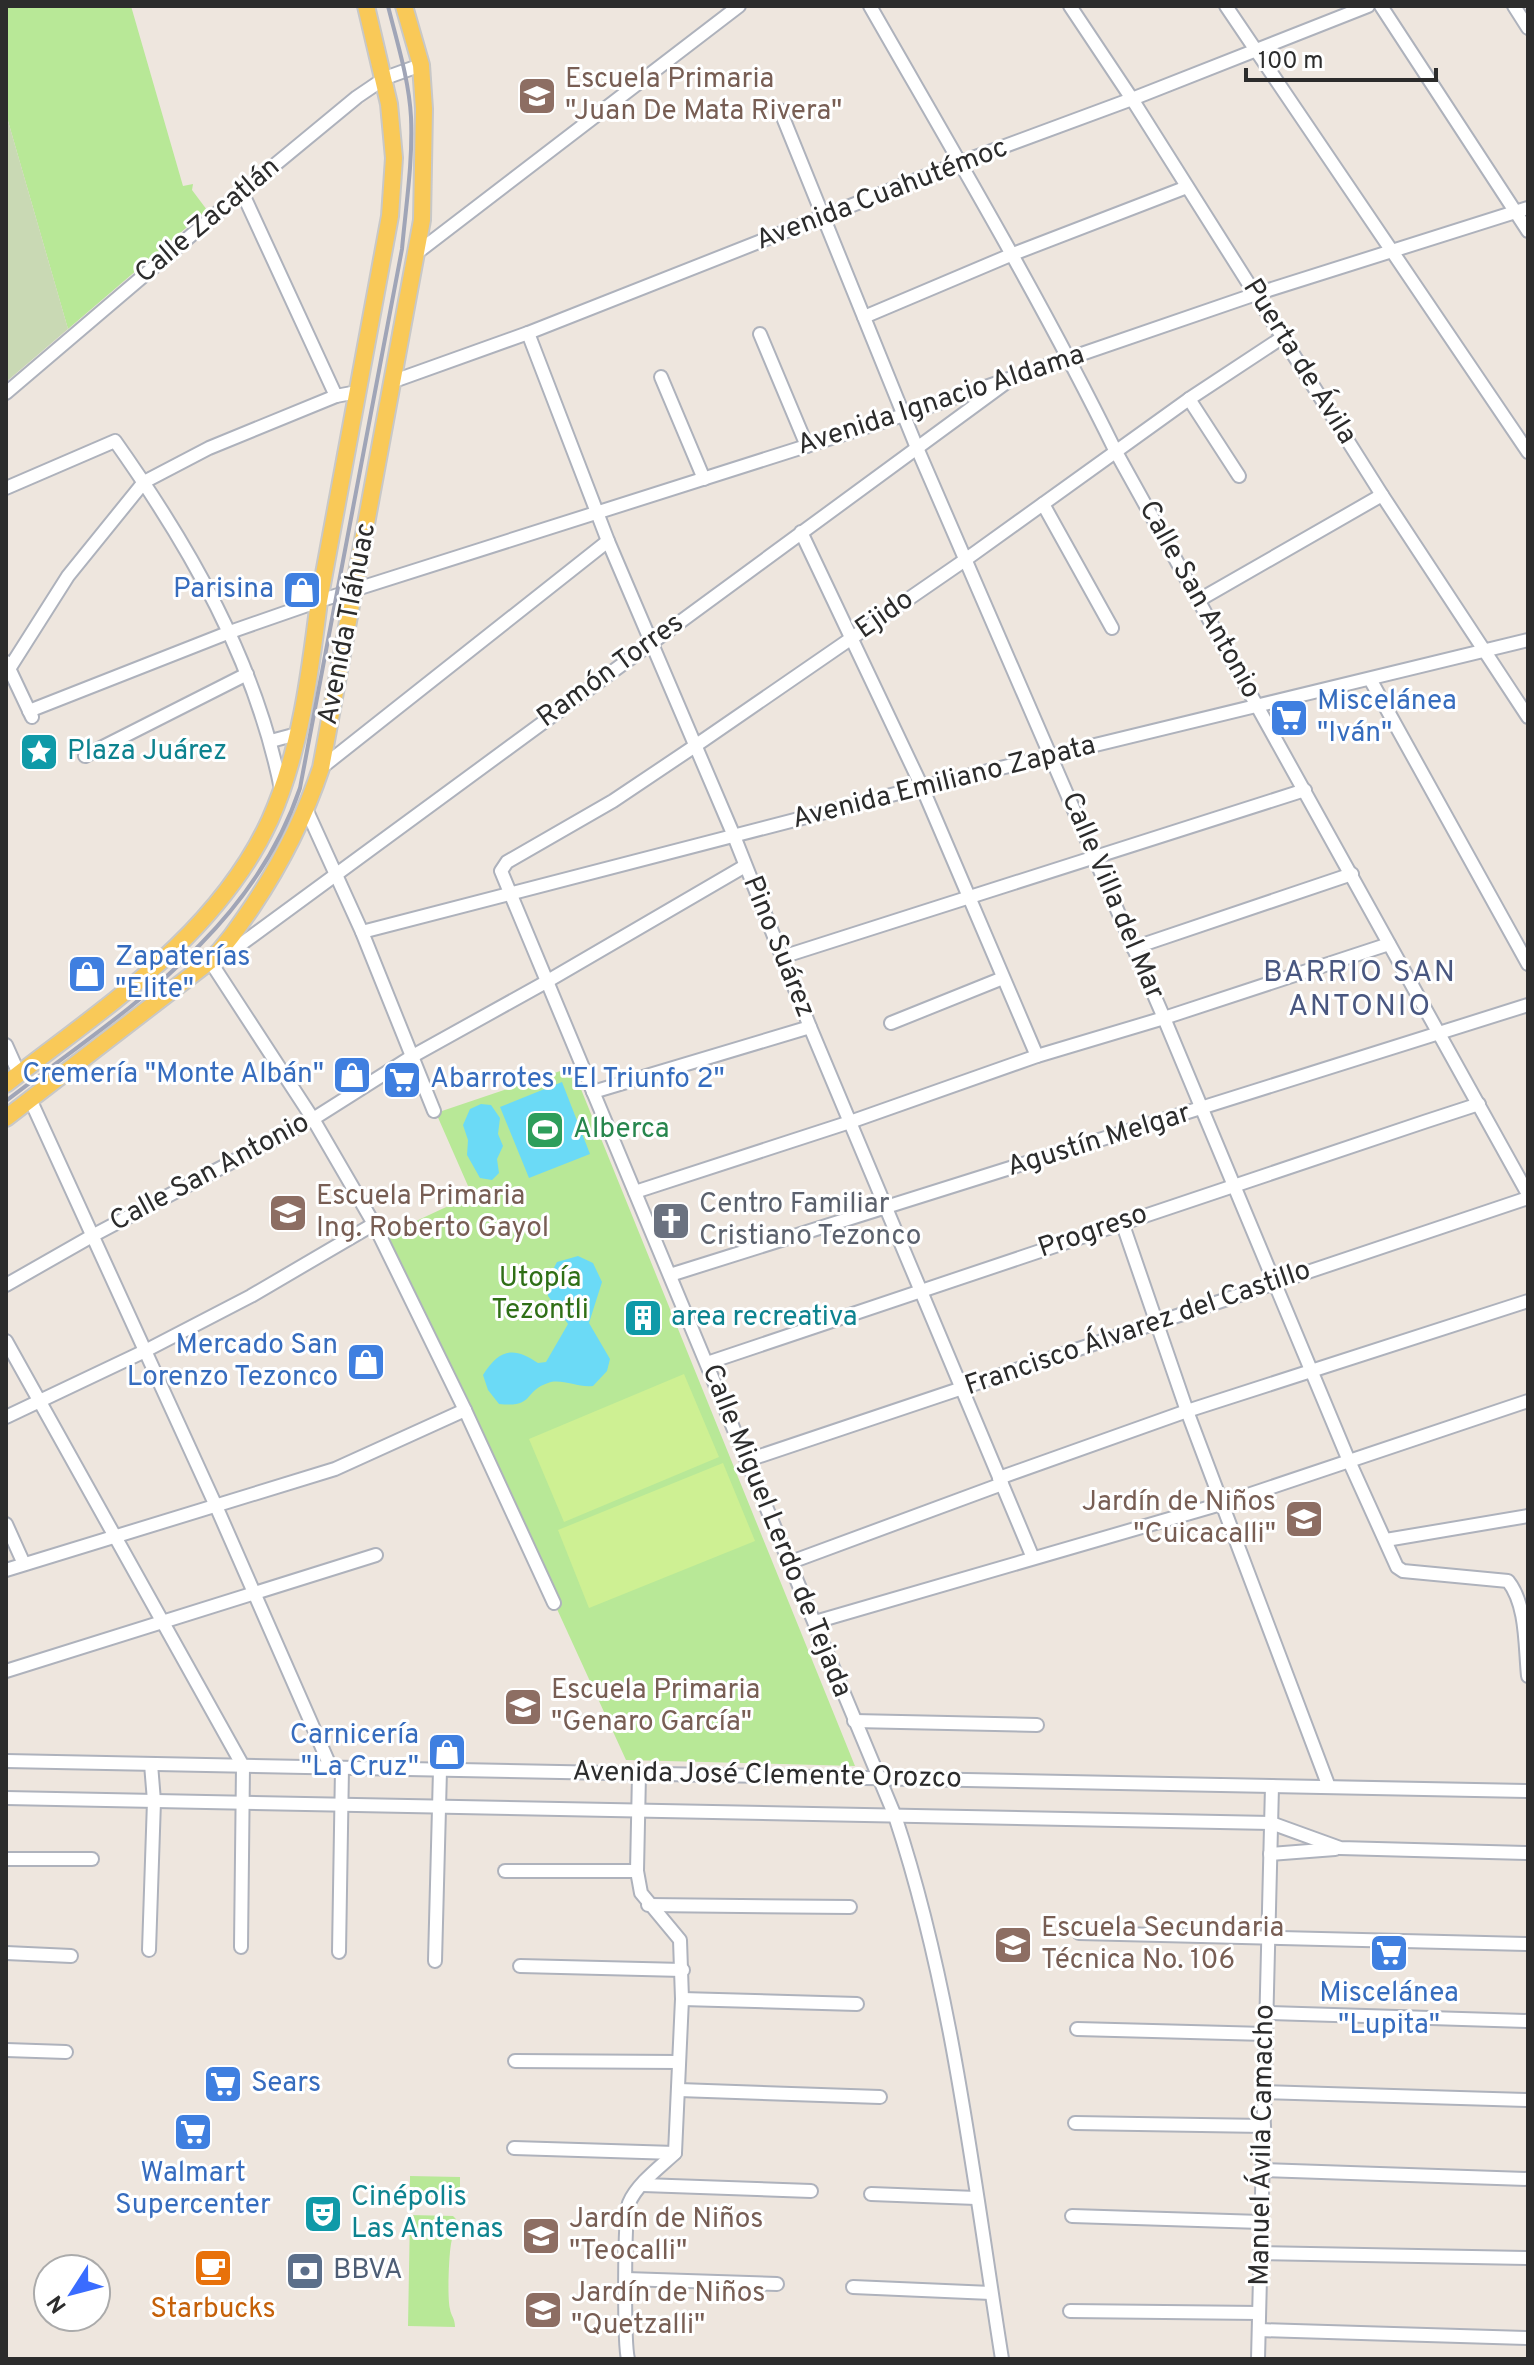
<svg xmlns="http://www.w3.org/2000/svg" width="1534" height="2365" font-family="Overpass,sans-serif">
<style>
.green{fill:#b8e897}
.cemetery{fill:#c9d9b4}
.pitch{fill:#cef093}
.water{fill:#6bdaf6}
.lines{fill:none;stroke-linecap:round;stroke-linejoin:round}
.minor-casing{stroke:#aeb2bc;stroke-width:16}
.major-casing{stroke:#c8c8c8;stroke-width:20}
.minor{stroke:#fff;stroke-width:12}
.major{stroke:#f9c958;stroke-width:16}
.rail{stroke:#a0a5b7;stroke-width:4}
.labels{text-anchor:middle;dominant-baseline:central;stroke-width:6;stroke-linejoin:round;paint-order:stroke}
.education-label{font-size:28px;fill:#785e54;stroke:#fff;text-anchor:start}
.street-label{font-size:28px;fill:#2c2c2c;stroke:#fff}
.shop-label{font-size:28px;fill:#366cbe;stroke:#fff;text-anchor:end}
.culture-label{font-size:28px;fill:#0d838f;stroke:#fff;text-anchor:start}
.leisure-label{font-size:28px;fill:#27864d;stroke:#fff;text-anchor:start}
.worship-label{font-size:28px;fill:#5b616d;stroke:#fff;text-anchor:start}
.park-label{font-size:28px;fill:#2f6f16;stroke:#fff}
.service-label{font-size:28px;fill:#4e5e75;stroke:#fff;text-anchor:start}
.food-label{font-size:28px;fill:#c56008;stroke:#fff}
.neighbourhood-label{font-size:30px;letter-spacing:2px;fill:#495780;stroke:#fff}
</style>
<rect width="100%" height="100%" fill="#eee6de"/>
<!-- green -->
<g class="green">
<path d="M6 6H131L183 186 193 184 192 190 207 210 68 329 6 114Z"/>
<path d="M572 1067 855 1766 626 1760 386 1235 472 1195 436 1113Z"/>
<path d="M410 2176 460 2177V2192L455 2197H410Z"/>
<path d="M410 2215 453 2216C464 2226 453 2231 451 2244 449 2255 447 2298 450 2309 451 2316 455 2318 455 2327L408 2326Z"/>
</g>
<!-- cemetery -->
<path class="cemetery" d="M6 114 68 329 6 382Z"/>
<!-- pitch -->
<g class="pitch">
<path d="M684 1374 719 1457 564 1522 529 1439Z"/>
<path d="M723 1463 755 1541 589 1608 558 1530Z"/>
</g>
<!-- water -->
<g class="water">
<path d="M562 1082 590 1154 529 1178 500 1107Z"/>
<path d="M481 1104 491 1105 500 1118 498 1134 503 1146 497 1159 499 1173 492 1180 480 1178 467 1155 468 1140 463 1125 470 1109Z"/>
<path d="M578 1256 593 1263 602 1282 589 1323 610 1359 607 1371 593 1386C578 1388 561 1378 548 1383 523 1391 535 1408 499 1404L488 1390 483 1375C499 1349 514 1346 538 1363L546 1362 568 1324 548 1296 549 1277 557 1262Z"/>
</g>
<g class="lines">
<!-- minor casing -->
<g class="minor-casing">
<g id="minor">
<path d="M870 6C954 153 1041 299 1116 452L1528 1194"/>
<path d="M1070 6 1132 99 1382 495 1528 717"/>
<path d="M1226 6 1528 452"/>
<path d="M1381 6 1528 231"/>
<path d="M1514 6 1528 28"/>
<path d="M780 110 917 448 1164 1018 1349 1461 1397 1567 1403 1571 1508 1581C1527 1605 1525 1646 1528 1676"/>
<path d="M242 192 336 396"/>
<path d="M418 252 739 6"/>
<path d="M864 317 1013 254 1187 187"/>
<path d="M528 333 608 541 734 836 810 1027 1033 1558"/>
<path d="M760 334 807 446"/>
<path d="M661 377 704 479"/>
<path d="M394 381 528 333 959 163 1132 99 1368 6"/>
<path d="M6 393 242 192 357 97 385 78 421 65"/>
<path d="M1189 399 1239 476"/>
<path d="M6 488 115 441C190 547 255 660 281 789"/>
<path d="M1043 504 1112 628"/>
<path d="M801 532 922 787 1037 1056"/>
<path d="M1199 600 1382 495"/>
<path d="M6 662 32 717"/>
<path d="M9 669 68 576 144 482 209 448 336 396 357 392"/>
<path d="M1370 679 1528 964"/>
<path d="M29 711 230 632 319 601 904 415 1256 294 1528 208"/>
<path d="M271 741 297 734"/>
<path d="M85 756 247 674"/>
<path d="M321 768 608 541"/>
<path d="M307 811 362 932 434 1111"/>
<path d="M362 932 922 787 1528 640"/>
<path d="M1133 948 1352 874"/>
<path d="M782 957 1305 790"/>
<path d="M891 1023 1003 978"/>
<path d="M6 1045 19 1074"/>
<path d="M593 1092 810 1027"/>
<path d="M30 1099 216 1506 331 1768"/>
<path d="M635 1192 850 1122 1037 1056 1164 1018 1389 944"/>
<path d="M1122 1222 1187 1411 1329 1787"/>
<path d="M670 1275 1528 1005"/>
<path d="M6 1285 92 1236 313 1119 411 1057 546 982 745 866"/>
<path d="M6 1341 243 1766 241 1947"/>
<path d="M707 1363C965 1278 1221 1188 1479 1104"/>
<path d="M6 1417 145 1351 251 1296 374 1224"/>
<path d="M748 1460 1528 1198"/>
<path d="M999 1478 1187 1411 1528 1301"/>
<path d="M6 1524 24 1564"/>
<path d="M1386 1540 1528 1516"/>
<path d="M791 1562 1002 1484"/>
<path d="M6 1570 335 1469 465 1410"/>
<path d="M554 1603 465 1410 374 1224 313 1119 210 961 240 945 1011 379"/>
<path d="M815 1622 1221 1504 1528 1401"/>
<path d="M6 1671 376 1555"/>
<path d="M854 1721 1037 1725"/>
<path d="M6 1761 1528 1791"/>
<path d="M6 1798 1271 1823 1340 1848 1528 1853"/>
<path d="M1270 1854 1335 1849"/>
<path d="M6 1859H92"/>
<path d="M505 1871H637"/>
<path d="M648 1905 850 1907"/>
<path d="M1079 1933 1528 1944"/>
<path d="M149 1950 154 1801 151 1764"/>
<path d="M339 1952 342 1768"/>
<path d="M6 1953 71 1956"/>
<path d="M435 1961 440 1770"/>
<path d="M520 1966 683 1970"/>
<path d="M682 1999 857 2004"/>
<path d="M1267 2013 1528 2021"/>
<path d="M1077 2029 1266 2034"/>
<path d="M6 2050 66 2052"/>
<path d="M515 2061 679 2062"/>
<path d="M679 2090 880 2097"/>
<path d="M1265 2092 1528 2100"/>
<path d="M1075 2123 1264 2126"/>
<path d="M514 2148 675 2153"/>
<path d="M1263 2170 1528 2179"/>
<path d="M643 2185 811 2191"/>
<path d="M871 2194 976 2198"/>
<path d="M1072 2216 1261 2222"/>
<path d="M1261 2253 1528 2258"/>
<path d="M626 2279 777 2284"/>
<path d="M853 2287 991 2293"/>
<path d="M1070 2311 1259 2313"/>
<path d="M1259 2330 1528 2338"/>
<path d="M628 2359C624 2344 624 2216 629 2203 637 2184 660 2167 675 2153L682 1999 680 1940 641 1893 637 1871 639 1774"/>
<path d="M1002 2359C973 2177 953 1991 895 1816L501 871 507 862 613 801 695 746 965 560 1189 399 1283 337"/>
<path d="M1258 2359 1272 1786"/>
</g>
</g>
<!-- major casing -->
<g class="major-casing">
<g id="major">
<path d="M6 1084C103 1008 216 937 270 820 300 753 310 674 319 601L390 216 394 158 389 104 366 6"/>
<path d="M6 1118 210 961C227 944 239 926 252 907 282 862 304 819 321 768L422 220 424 109 421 65 404 6"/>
</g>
</g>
<!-- minor -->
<use href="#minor" class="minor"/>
<!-- major -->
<use href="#major" class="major"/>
<!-- rail -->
<path class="rail" d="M6 1101C122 1012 251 934 300 788L402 249C406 205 413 161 411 117 409 80 397 42 388 6"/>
</g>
<!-- icons -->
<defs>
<g id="school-square" transform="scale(2)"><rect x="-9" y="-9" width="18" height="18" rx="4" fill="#8d6e63" stroke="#fff"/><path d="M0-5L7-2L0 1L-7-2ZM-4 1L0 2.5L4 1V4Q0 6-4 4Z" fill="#fff"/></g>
<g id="shop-square" transform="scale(2)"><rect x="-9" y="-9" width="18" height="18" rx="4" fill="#3f7fe0" stroke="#fff"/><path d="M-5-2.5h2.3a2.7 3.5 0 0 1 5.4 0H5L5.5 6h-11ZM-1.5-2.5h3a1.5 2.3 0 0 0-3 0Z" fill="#fff"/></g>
<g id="supermarket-square" transform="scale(2)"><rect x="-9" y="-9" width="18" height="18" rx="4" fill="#3f7fe0" stroke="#fff"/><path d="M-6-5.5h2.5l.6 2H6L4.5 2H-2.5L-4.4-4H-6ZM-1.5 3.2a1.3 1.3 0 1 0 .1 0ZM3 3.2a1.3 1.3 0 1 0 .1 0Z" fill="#fff"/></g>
<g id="sight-square" transform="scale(2)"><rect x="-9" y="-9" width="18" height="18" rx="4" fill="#0f9aa8" stroke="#fff"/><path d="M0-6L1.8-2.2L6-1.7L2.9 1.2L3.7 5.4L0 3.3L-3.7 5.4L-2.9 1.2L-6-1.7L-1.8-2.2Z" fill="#fff"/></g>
<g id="stadium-square" transform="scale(2)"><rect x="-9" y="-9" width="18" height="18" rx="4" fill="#2e9e5b" stroke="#fff"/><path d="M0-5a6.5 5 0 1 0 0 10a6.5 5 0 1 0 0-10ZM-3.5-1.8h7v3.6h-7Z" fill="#fff"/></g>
<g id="church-square" transform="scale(2)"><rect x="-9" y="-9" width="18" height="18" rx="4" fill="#6b7280" stroke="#fff"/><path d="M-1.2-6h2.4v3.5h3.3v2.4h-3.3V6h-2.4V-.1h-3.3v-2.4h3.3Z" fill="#fff"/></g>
<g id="building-square" transform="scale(2)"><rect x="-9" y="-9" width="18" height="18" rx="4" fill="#0f9aa8" stroke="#fff"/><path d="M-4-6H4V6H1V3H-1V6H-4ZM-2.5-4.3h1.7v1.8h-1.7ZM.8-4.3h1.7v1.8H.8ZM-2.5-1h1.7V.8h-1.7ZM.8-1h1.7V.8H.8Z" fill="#fff"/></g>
<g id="theatre-square" transform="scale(2)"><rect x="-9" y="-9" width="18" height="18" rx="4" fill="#0f9aa8" stroke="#fff"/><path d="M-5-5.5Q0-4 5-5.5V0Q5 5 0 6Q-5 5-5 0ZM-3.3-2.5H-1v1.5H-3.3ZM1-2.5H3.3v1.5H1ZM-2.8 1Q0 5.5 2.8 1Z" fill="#fff"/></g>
<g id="cafe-square" transform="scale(2)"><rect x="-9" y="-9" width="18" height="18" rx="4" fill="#e8710a" stroke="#fff"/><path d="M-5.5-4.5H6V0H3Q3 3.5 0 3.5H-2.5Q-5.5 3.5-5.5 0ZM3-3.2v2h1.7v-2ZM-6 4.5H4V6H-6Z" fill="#fff"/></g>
<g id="bank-square" transform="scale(2)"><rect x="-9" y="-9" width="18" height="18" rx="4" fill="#5c6f8a" stroke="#fff"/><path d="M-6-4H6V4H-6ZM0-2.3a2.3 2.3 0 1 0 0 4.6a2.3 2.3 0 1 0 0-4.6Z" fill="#fff"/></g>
</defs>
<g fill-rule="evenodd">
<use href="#school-square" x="537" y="96"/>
<use href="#shop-square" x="302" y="590"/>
<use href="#supermarket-square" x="1289" y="718"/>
<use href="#sight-square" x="39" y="752"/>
<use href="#shop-square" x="87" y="974"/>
<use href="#shop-square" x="352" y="1075"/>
<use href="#supermarket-square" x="402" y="1080"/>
<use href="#stadium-square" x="545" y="1130"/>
<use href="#school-square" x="288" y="1213"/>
<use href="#church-square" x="671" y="1221"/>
<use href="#building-square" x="643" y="1318"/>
<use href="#shop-square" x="366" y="1362"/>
<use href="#school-square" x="1304" y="1519"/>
<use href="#school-square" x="523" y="1707"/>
<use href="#shop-square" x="447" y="1752"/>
<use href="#school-square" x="1013" y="1945"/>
<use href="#supermarket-square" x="1389" y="1953"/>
<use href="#supermarket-square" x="223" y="2084"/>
<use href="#supermarket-square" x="193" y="2132"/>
<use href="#theatre-square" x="323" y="2214"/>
<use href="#school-square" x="541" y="2236"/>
<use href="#cafe-square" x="213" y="2268"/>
<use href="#bank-square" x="305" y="2271"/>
<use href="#school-square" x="543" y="2310"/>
</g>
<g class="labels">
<!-- education labels -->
<g class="education-label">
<text x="565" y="80">Escuela Primaria<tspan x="565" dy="32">"Juan De Mata Rivera"</tspan></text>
<text x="316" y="1197">Escuela Primaria<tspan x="316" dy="32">Ing. Roberto Gayol</tspan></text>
<text x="1276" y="1503" text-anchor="end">Jardín de Niños<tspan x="1276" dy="32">"Cuicacalli"</tspan></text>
<text x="551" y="1691">Escuela Primaria<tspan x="551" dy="32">"Genaro García"</tspan></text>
<text x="1041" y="1929">Escuela Secundaria<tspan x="1041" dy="32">Técnica No. 106</tspan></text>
<text x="569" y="2220">Jardín de Niños<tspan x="569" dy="32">"Teocalli"</tspan></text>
<text x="571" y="2294">Jardín de Niños<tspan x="571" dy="32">"Quetzalli"</tspan></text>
</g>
<!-- street labels -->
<g class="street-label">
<text transform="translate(882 195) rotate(-21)">Avenida Cuahutémoc</text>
<text transform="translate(208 221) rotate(-40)">Calle Zacatlán</text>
<text transform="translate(1299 362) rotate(58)">Puerta de Ávila</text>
<text transform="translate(941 401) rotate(-18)">Avenida Ignacio Aldama</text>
<text transform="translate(1199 600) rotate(61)">Calle San Antonio</text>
<text transform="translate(885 615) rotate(-35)">Ejido</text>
<text transform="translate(348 624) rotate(-79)">Avenida Tláhuac</text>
<text transform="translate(611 671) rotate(-36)">Ramón Torres</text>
<text transform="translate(944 783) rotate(-14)">Avenida Emiliano Zapata</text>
<text transform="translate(1112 896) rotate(67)">Calle Villa del Mar</text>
<text transform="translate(778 947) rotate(68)">Pino Suárez</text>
<text transform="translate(1099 1141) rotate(-17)">Agustín Melgar</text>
<text transform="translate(210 1173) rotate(-28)">Calle San Antonio</text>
<text transform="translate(1093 1232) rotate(-19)">Progreso</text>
<text transform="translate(1138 1329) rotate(-19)">Francisco Álvarez del Castillo</text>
<text transform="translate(776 1531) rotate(68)">Calle Miguel Lerdo de Tejada</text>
<text transform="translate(767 1776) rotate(1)">Avenida José Clemente Orozco</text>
<text transform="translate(1263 2145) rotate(-89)">Manuel Ávila Camacho</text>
</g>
<!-- shop labels -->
<g class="shop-label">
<text x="274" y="590">Parisina</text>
<text x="1317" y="702" text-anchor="start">Miscelánea<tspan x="1317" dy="32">"Iván"</tspan></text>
<text x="115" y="958" text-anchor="start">Zapaterías<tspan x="115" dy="32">"Elite"</tspan></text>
<text x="324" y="1075">Cremería "Monte Albán"</text>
<text x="430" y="1080" text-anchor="start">Abarrotes "El Triunfo 2"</text>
<text x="338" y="1346">Mercado San<tspan x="338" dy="32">Lorenzo Tezonco</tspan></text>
<text x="419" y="1736">Carnicería<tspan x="419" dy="32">"La Cruz"</tspan></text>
<text x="1389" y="1994" text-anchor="middle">Miscelánea<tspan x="1389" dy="32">"Lupita"</tspan></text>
<text x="251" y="2084" text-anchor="start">Sears</text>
<text x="193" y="2174" text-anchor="middle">Walmart<tspan x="193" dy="32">Supercenter</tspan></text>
</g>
<!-- culture labels -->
<g class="culture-label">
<text x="67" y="752">Plaza Juárez</text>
<text x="671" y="1318">area recreativa</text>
<text x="351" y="2198">Cinépolis<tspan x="351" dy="32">Las Antenas</tspan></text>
</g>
<!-- leisure labels -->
<g class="leisure-label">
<text x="573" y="1130">Alberca</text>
</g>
<!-- worship labels -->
<g class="worship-label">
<text x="699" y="1205">Centro Familiar<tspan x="699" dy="32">Cristiano Tezonco</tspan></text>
</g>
<!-- park labels -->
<g class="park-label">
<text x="540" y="1279">Utopía<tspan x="540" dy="32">Tezontli</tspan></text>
</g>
<!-- service labels -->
<g class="service-label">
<text x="333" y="2271">BBVA</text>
</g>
<!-- food labels -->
<g class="food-label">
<text x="213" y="2310">Starbucks</text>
</g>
<!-- neighbourhood labels -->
<g class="neighbourhood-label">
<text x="1360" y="973">BARRIO SAN<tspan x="1360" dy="34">ANTONIO</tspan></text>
</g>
</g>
<!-- border -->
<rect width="1534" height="2365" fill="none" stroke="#2c2c2c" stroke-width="16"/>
<!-- north arrow -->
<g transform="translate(72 2293) rotate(234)"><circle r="38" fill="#ffffff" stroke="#ababab" stroke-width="2"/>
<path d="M0-6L14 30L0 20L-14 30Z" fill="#3a6cff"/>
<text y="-12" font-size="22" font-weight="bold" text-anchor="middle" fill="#2c2c2c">N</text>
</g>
<!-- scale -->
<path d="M1246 68v12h190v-12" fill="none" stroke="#2c2c2c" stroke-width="4"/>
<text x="1258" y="68" font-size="24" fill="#2c2c2c" stroke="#ffffff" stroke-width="6" paint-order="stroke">100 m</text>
</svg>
